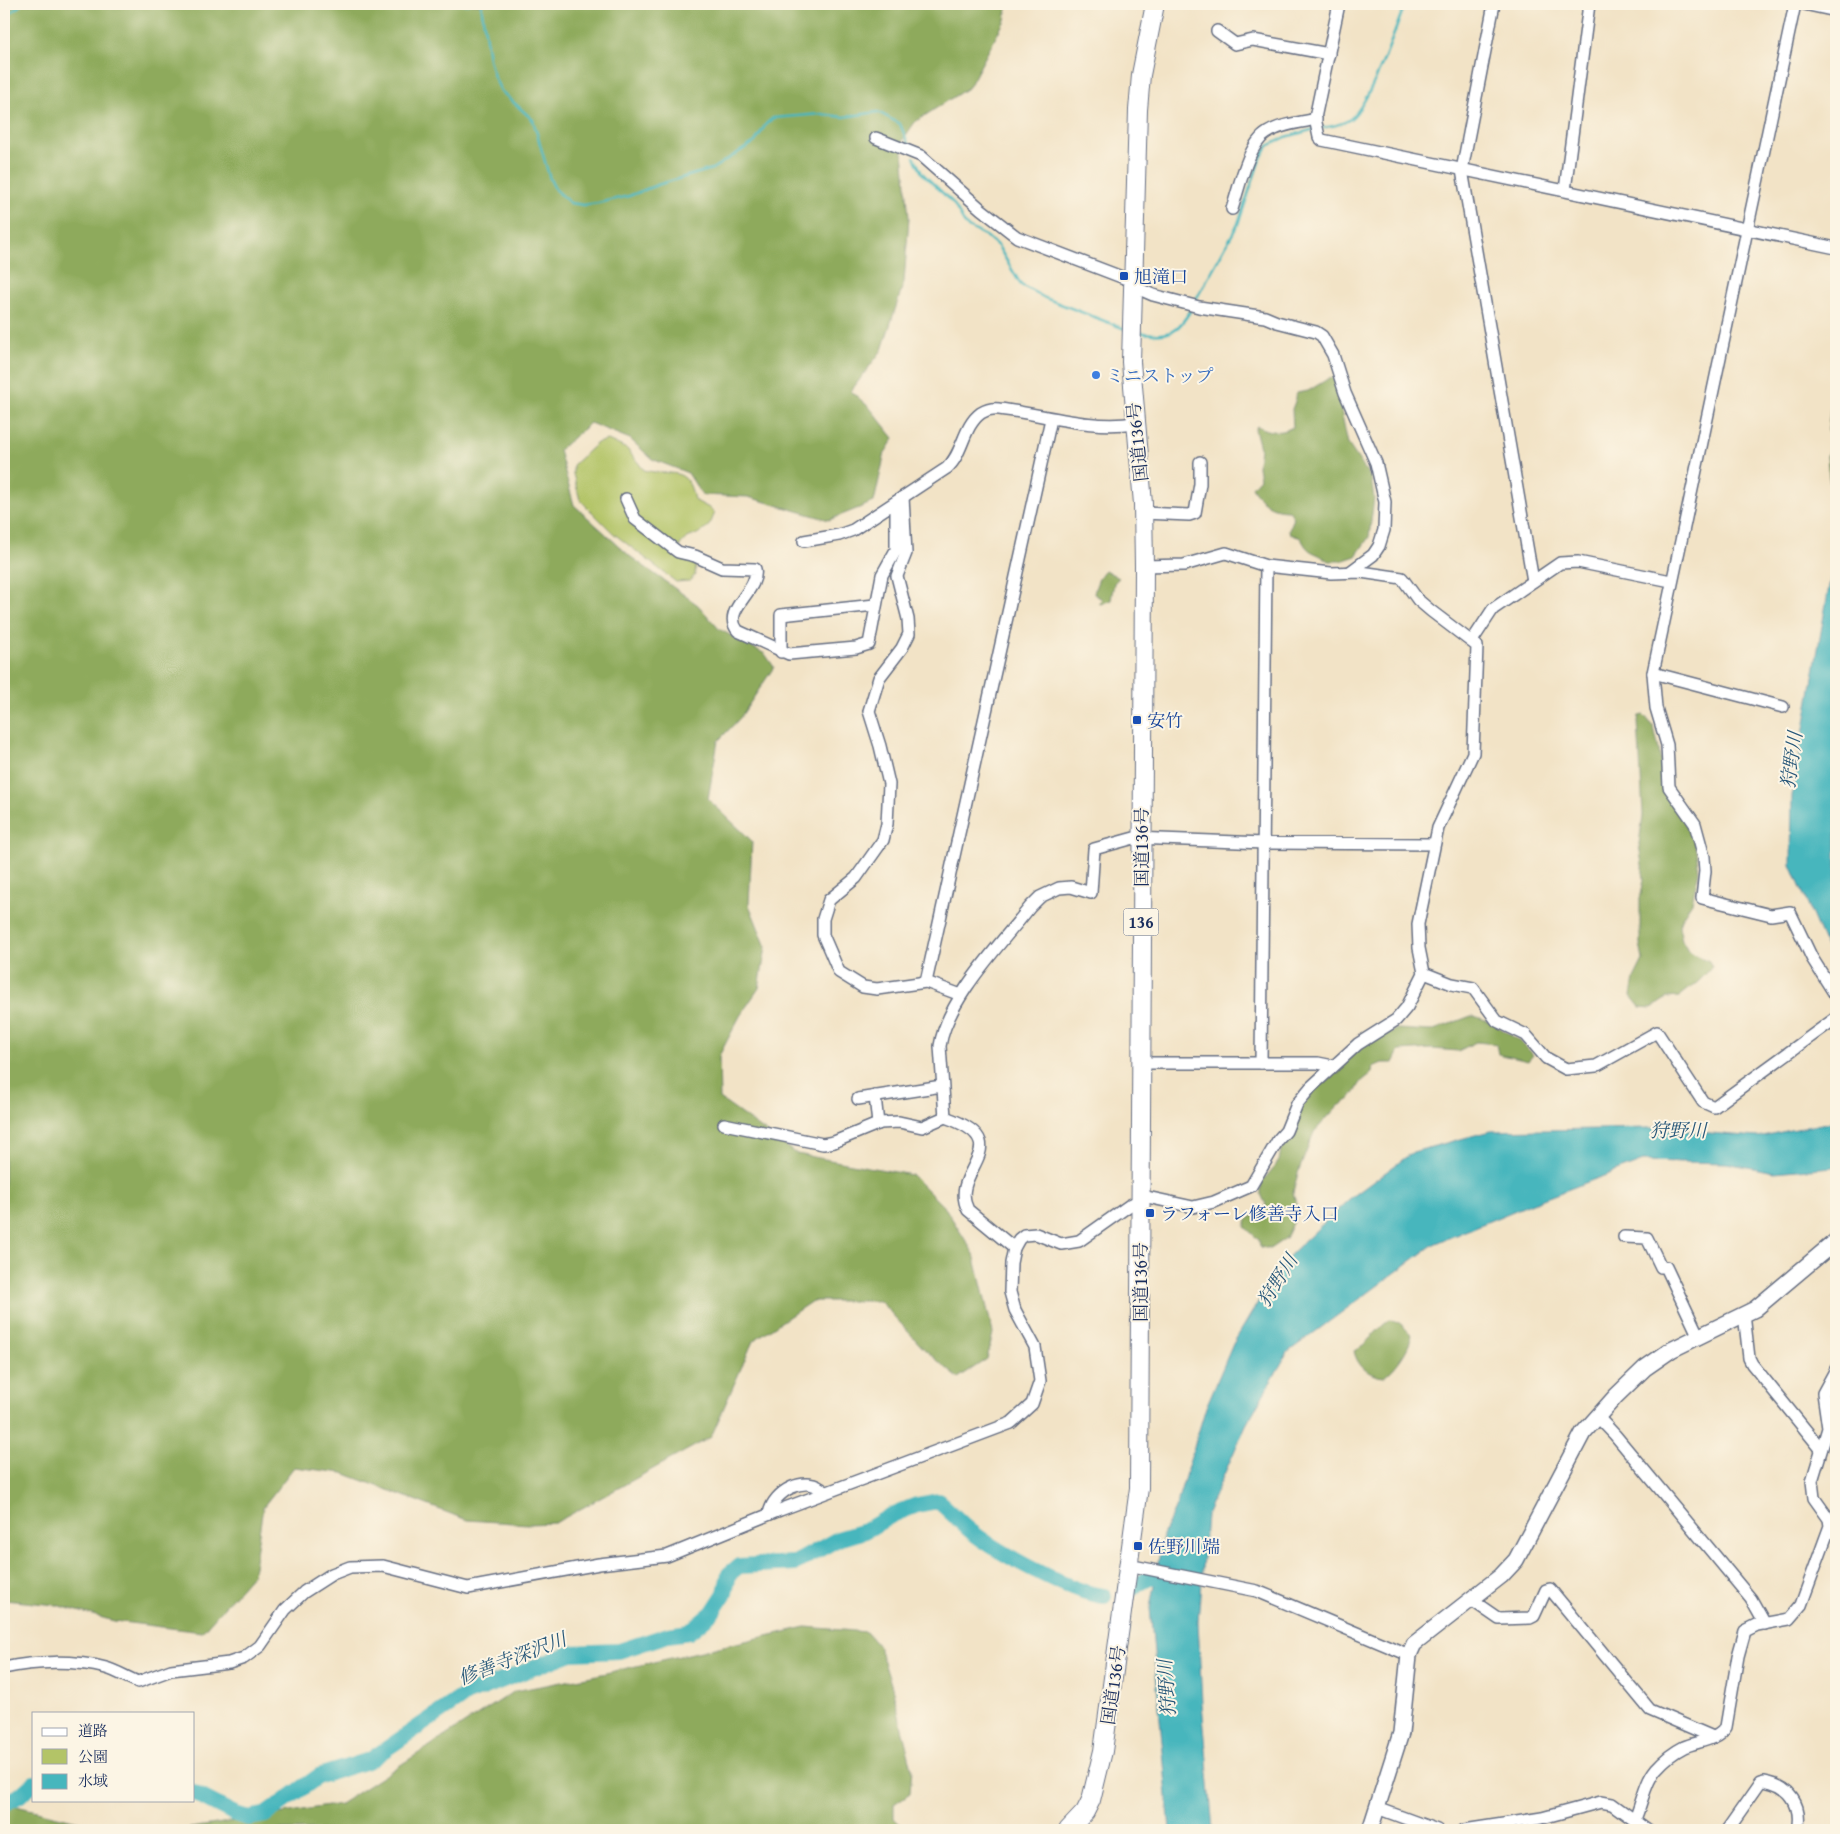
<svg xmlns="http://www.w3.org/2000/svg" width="1840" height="1834" font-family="'Gentium Book Plus','Noto Serif JP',serif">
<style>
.green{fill:#b3c467;stroke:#677a62}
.forest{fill:#8eaa5c;stroke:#546c5d}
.water{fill:#46b6bd;stroke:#30728e}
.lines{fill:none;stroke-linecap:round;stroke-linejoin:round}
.stream{stroke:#46b6bd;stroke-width:2.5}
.river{stroke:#46b6bd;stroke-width:16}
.minor-casing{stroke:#666e82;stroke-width:14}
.major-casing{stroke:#666e82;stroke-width:18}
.highway-casing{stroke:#666e82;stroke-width:20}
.minor{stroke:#fff;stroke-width:11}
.major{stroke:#fff;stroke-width:15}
.highway{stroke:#fff;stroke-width:18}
.transit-dot{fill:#1a4fb4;stroke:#fcf5e5;stroke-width:2}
.shop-dot{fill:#3f7fe0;stroke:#fcf5e5;stroke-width:2}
.labels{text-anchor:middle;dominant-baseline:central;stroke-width:4;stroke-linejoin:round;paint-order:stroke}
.shield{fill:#fcf5e5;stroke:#5e6a86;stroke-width:1}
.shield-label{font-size:16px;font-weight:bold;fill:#1b2f5e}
.transit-label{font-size:18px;fill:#164399;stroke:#fcf5e5;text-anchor:start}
.shop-label{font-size:18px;fill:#366cbe;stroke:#fcf5e5;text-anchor:start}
.street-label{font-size:18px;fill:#1b2f5e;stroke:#fcf5e5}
.water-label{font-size:19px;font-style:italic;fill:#28587a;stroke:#fcf5e5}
</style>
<rect width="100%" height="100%" fill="#fcf5e5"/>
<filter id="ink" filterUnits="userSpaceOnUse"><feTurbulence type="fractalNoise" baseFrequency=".02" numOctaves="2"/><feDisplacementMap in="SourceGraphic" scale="10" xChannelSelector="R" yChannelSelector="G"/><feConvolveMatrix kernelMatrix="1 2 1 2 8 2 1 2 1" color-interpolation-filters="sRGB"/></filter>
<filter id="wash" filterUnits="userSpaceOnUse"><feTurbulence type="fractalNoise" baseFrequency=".0096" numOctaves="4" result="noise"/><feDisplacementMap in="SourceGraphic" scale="20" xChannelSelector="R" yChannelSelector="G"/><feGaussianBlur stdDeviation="1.12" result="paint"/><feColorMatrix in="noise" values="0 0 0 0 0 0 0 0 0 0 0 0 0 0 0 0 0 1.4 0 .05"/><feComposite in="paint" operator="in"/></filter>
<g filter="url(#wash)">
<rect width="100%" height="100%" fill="#f2e3c6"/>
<!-- green -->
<path class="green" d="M608 440 627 449 644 470C669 477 688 463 694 500L711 509 715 513C713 516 712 521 710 524 699 540 680 531 677 556L696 564 695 575 690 581 676 582 613 533 580 500 573 474V465L597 443Z"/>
<!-- forest -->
<g class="forest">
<path d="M4 4H1008L1005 20 969 87 915 122 902 141 909 218 904 282 882 350 851 391 870 408 894 438 885 453 874 502 829 520 748 497 702 495 688 473 652 459 630 439 590 423 559 450 574 505 631 557 698 605 719 629 765 654 774 667 740 718 718 741 708 799 752 841 749 905 766 947 759 988 740 1016 719 1056 720 1099 797 1154 912 1175 946 1209 974 1254 993 1333 987 1359 958 1378 924 1349 880 1301H812L753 1341 711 1437 555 1523 528 1524 467 1520 343 1473 294 1467 263 1507 253 1574 202 1632 114 1621 56 1605 4 1600Z"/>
<path d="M1331 377 1335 381 1348 444 1371 478 1374 498 1369 537 1356 556 1341 561H1328C1315 550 1309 556 1301 538L1290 534 1289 530 1294 518 1289 510C1270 510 1262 503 1252 487L1260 478 1258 467 1260 448 1255 429 1257 426C1271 432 1279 434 1293 427L1292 409 1296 399V393L1308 391Z"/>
<path d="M1836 386V481L1835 485H1830L1827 457 1831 439 1828 429 1831 403Z"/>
<path d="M1105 570 1119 578 1114 583 1111 600 1101 604 1099 603 1102 599 1094 594C1095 587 1100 574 1105 570Z"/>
<path d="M1644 715 1654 727 1659 750 1664 788 1692 829 1695 844 1699 871 1692 902 1681 919 1679 926 1682 940 1689 952 1709 961 1712 967 1699 981 1679 997 1667 998 1652 1008 1640 1007 1631 996 1634 978 1643 960 1640 944V899L1644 879 1639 844 1643 815 1638 721 1639 716Z"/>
<path d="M1471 1016C1486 1016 1524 1042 1533 1055L1528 1061 1498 1054 1496 1044 1476 1042 1458 1051 1432 1049 1399 1051 1393 1063H1382L1373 1067 1372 1073 1362 1081 1350 1099 1337 1107 1314 1132 1298 1173 1293 1193 1297 1207 1295 1219 1286 1238 1271 1248 1260 1247 1259 1240 1245 1227C1246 1217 1252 1216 1260 1215L1266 1205 1261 1194V1183L1279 1161 1281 1149 1292 1137 1301 1108 1314 1091 1359 1048 1397 1029 1431 1031Z"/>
<path d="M1390 1320C1401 1321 1404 1328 1412 1335 1409 1350 1395 1369 1384 1377 1369 1376 1357 1366 1354 1351 1368 1344 1376 1329 1390 1320Z"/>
<path d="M806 1627 866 1632 879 1647 892 1687 912 1769 910 1793 894 1804V1818L906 1830H4V1803L90 1824 179 1830 340 1804 515 1691 597 1675Z"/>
</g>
<!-- water -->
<g class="water">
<path d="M1836 547V971L1791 865 1792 796Z"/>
<path d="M1836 1121V1166L1833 1167 1774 1172 1726 1163 1643 1161 1535 1202 1434 1244 1288 1352 1246 1425 1206 1515 1198 1622 1202 1703 1213 1830H1170L1150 1608 1163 1535 1176 1506 1206 1407 1233 1344 1258 1302 1290 1255 1348 1200 1413 1152 1490 1131 1652 1128 1757 1137Z"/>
</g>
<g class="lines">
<!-- stream -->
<g class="stream">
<path d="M452 4H469"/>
<path d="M481 4 489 59 494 77 501 91 533 120 550 179 555 189 570 203 584 205 598 203 629 196 657 185 712 169 755 142 766 124 773 118 821 114 843 117 878 112 900 124 910 148"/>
<path d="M4 18 22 4"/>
<path d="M1320 128C1329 127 1339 125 1347 121 1368 111 1396 28 1405 4"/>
<path d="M914 157 922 173 953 203 966 226 986 236 998 246 1021 285 1045 298 1125 329"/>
<path d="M1194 303 1238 224 1260 159 1268 146 1286 137 1315 129"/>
<path d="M1138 332C1169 337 1176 335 1192 308"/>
</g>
<!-- river -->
<g class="river">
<path d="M1127 1590 1172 1566"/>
<path d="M194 1793 235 1814 248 1818 265 1815 319 1776 370 1760 465 1695 571 1653 619 1651 668 1635 689 1632 712 1613 725 1593 729 1574 739 1566 795 1563 838 1539 865 1531 892 1515 917 1505 938 1501C948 1509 957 1519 966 1527 992 1550 1071 1593 1104 1596"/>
<path d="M4 1804 19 1796 34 1783"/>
</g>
</g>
</g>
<g filter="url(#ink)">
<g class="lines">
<!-- minor casing -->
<g class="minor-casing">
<g id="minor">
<path d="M1339 4 1315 118 1319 137 1322 140 1836 248"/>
<path d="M1494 4 1462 170 1533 581"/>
<path d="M1795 4 1653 673 1656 708 1667 745 1669 787 1695 824 1704 857 1705 871 1702 898 1771 915 1790 912 1812 958 1836 996"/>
<path d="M1804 4 1836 11"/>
<path d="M1217 31 1235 44 1253 40 1329 54"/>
<path d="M876 138 921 156 981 209 1017 237 1132 281"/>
<path d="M1565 190 1589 4"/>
<path d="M1232 209C1239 188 1248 144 1267 133 1281 124 1300 123 1316 119"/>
<path d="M1132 286 1153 295 1199 307 1265 317 1277 322 1316 332 1322 336 1333 355 1345 393 1376 463 1385 502 1384 530 1379 546 1373 555 1350 572"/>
<path d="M903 497 906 553 897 576 908 619 909 634 902 648 879 678 869 711 880 746 889 784 887 824 883 840 856 878 829 900 823 919V935L839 972 863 987 877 989 926 982 961 995"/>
<path d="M626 499 635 519 678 552 695 556 722 568 755 569C760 591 720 610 738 631L789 654 856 648 869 644 882 575 896 550V502"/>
<path d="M1143 513 1189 515 1195 513 1200 484V462"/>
<path d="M804 541 839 535 853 530 947 468C963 454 963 426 981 413 986 410 992 408 999 409 1044 414 1089 430 1135 423"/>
<path d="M1472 641 1493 609 1560 563 1578 562 1671 581"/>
<path d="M781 652V615L875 605"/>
<path d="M1653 673 1783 707"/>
<path d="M1424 973 1452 984 1473 988 1497 1021 1526 1035 1546 1058 1566 1069 1596 1066 1657 1032 1703 1102 1714 1107 1836 1018"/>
<path d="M926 982 1051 419"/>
<path d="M1140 1063H1318L1333 1066"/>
<path d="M1261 1063 1266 566"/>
<path d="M875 1096 878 1124"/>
<path d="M858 1099 942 1086"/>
<path d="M945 1117 940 1046C947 999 1001 944 1030 907L1040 897 1059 888 1071 887 1091 893 1094 849 1134 838 1264 843 1434 844"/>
<path d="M724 1124 823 1144 834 1142 880 1123 899 1122 922 1127 945 1117C1022 1144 947 1170 968 1210L1014 1248"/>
<path d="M1624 1237 1647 1238 1661 1267H1666L1699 1337"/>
<path d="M1744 1314 1749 1358 1752 1364 1821 1449"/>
<path d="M1597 1416 1615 1435 1751 1599 1765 1624"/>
<path d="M769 1514C773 1491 807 1473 825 1492"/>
<path d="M1128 1565 1257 1591 1409 1655"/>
<path d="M1470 1599 1499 1619 1530 1618 1534 1616 1546 1590 1550 1589 1650 1710 1713 1737"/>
<path d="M4 1668C35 1661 75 1660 106 1668 117 1671 127 1678 138 1682L171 1670 229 1663 244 1658 260 1646 285 1610 304 1592 332 1574 350 1567 383 1566 468 1588 599 1564 667 1556 780 1510 1011 1423 1032 1404 1040 1381 1035 1347 1015 1310 1010 1292 1011 1263 1014 1248 1019 1239 1024 1235 1036 1234 1061 1244 1079 1241 1130 1205 1147 1197 1193 1207 1214 1202 1251 1186 1278 1140 1286 1131 1297 1104 1311 1087 1358 1044 1396 1020 1407 1007 1424 973 1419 948 1418 924 1438 828 1473 753 1477 646 1431 611 1418 600 1402 578 1361 572 1331 573 1266 566 1226 553 1184 565 1144 566"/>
<path d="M1377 1808 1437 1830"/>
<path d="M1635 1819C1642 1803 1645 1782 1656 1769 1664 1760 1674 1752 1684 1747 1698 1741 1718 1740 1726 1727L1738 1656 1745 1631 1757 1625 1789 1619 1801 1605 1830 1526 1829 1519 1814 1498 1812 1481 1828 1428 1823 1393 1836 1369"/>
<path d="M1464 1830 1542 1818 1601 1802 1612 1804 1648 1830"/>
<path d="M1727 1830 1760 1783 1764 1782C1789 1786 1803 1805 1797 1830"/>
</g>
</g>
<!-- major casing -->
<g class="major-casing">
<path id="major" d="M1370 1830 1401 1733 1409 1655 1414 1644 1501 1576 1516 1560 1583 1433 1616 1396 1645 1368 1671 1350 1755 1309 1836 1241"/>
</g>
<!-- highway casing -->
<g class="highway-casing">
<path id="highway" d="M1068 1830 1085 1812 1091 1800 1103 1751 1139 1488 1144 566 1143 504 1131 362 1138 110 1141 75 1155 4"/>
</g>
<!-- minor -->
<use href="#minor" class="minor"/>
<!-- major -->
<use href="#major" class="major"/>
<!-- highway -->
<use href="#highway" class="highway"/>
</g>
</g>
<!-- markers -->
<g class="transit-dot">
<rect x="1119" y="271" width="10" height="10" rx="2.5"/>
<rect x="1132" y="715" width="10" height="10" rx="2.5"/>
<rect x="1145" y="1208" width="10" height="10" rx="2.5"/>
<rect x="1133" y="1541" width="10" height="10" rx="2.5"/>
</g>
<circle class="shop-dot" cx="1096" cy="375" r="5"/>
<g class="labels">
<!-- shield labels -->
<rect class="shield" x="1123.5" y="908.5" width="35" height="27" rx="4"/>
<g class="shield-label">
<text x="1141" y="922">136</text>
</g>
<!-- transit labels -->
<g class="transit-label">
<text x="1134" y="276">旭滝口</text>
<text x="1147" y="720">安竹</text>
<text x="1160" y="1213">ラフォーレ修善寺入口</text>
<text x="1148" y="1546">佐野川端</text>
</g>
<!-- shop labels -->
<g class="shop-label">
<text x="1106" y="375">ミニストップ</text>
</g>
<!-- street labels -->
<g class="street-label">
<text transform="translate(1137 442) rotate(-96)">国道136号</text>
<text transform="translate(1141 847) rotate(-90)">国道136号</text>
<text transform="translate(1140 1282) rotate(-90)">国道136号</text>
<text transform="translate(1113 1685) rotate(-82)">国道136号</text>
</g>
<!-- water labels -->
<g class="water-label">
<text transform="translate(1791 760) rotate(-82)">狩野川</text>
<text x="1678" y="1130">狩野川</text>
<text transform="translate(1277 1280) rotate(-58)">狩野川</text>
<text transform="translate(512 1658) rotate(-21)">修善寺深沢川</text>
<text transform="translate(1166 1688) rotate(-94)">狩野川</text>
</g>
</g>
<!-- margin -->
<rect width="1840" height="1834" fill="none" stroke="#fcf5e5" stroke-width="20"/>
<!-- legend -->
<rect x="32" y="1712" width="162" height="90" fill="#fcf5e5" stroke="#a2a6af"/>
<rect x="42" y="1728" width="25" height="8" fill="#ffffff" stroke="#a2a6af"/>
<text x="78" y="1736" font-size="15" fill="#1b2f5e">道路</text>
<rect x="42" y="1749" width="25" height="15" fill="#b3c467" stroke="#a2a6af"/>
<text x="78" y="1762" font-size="15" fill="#1b2f5e">公園</text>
<rect x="42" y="1774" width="25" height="15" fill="#46b6bd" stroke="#a2a6af"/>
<text x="78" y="1786" font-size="15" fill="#1b2f5e">水域</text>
</svg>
